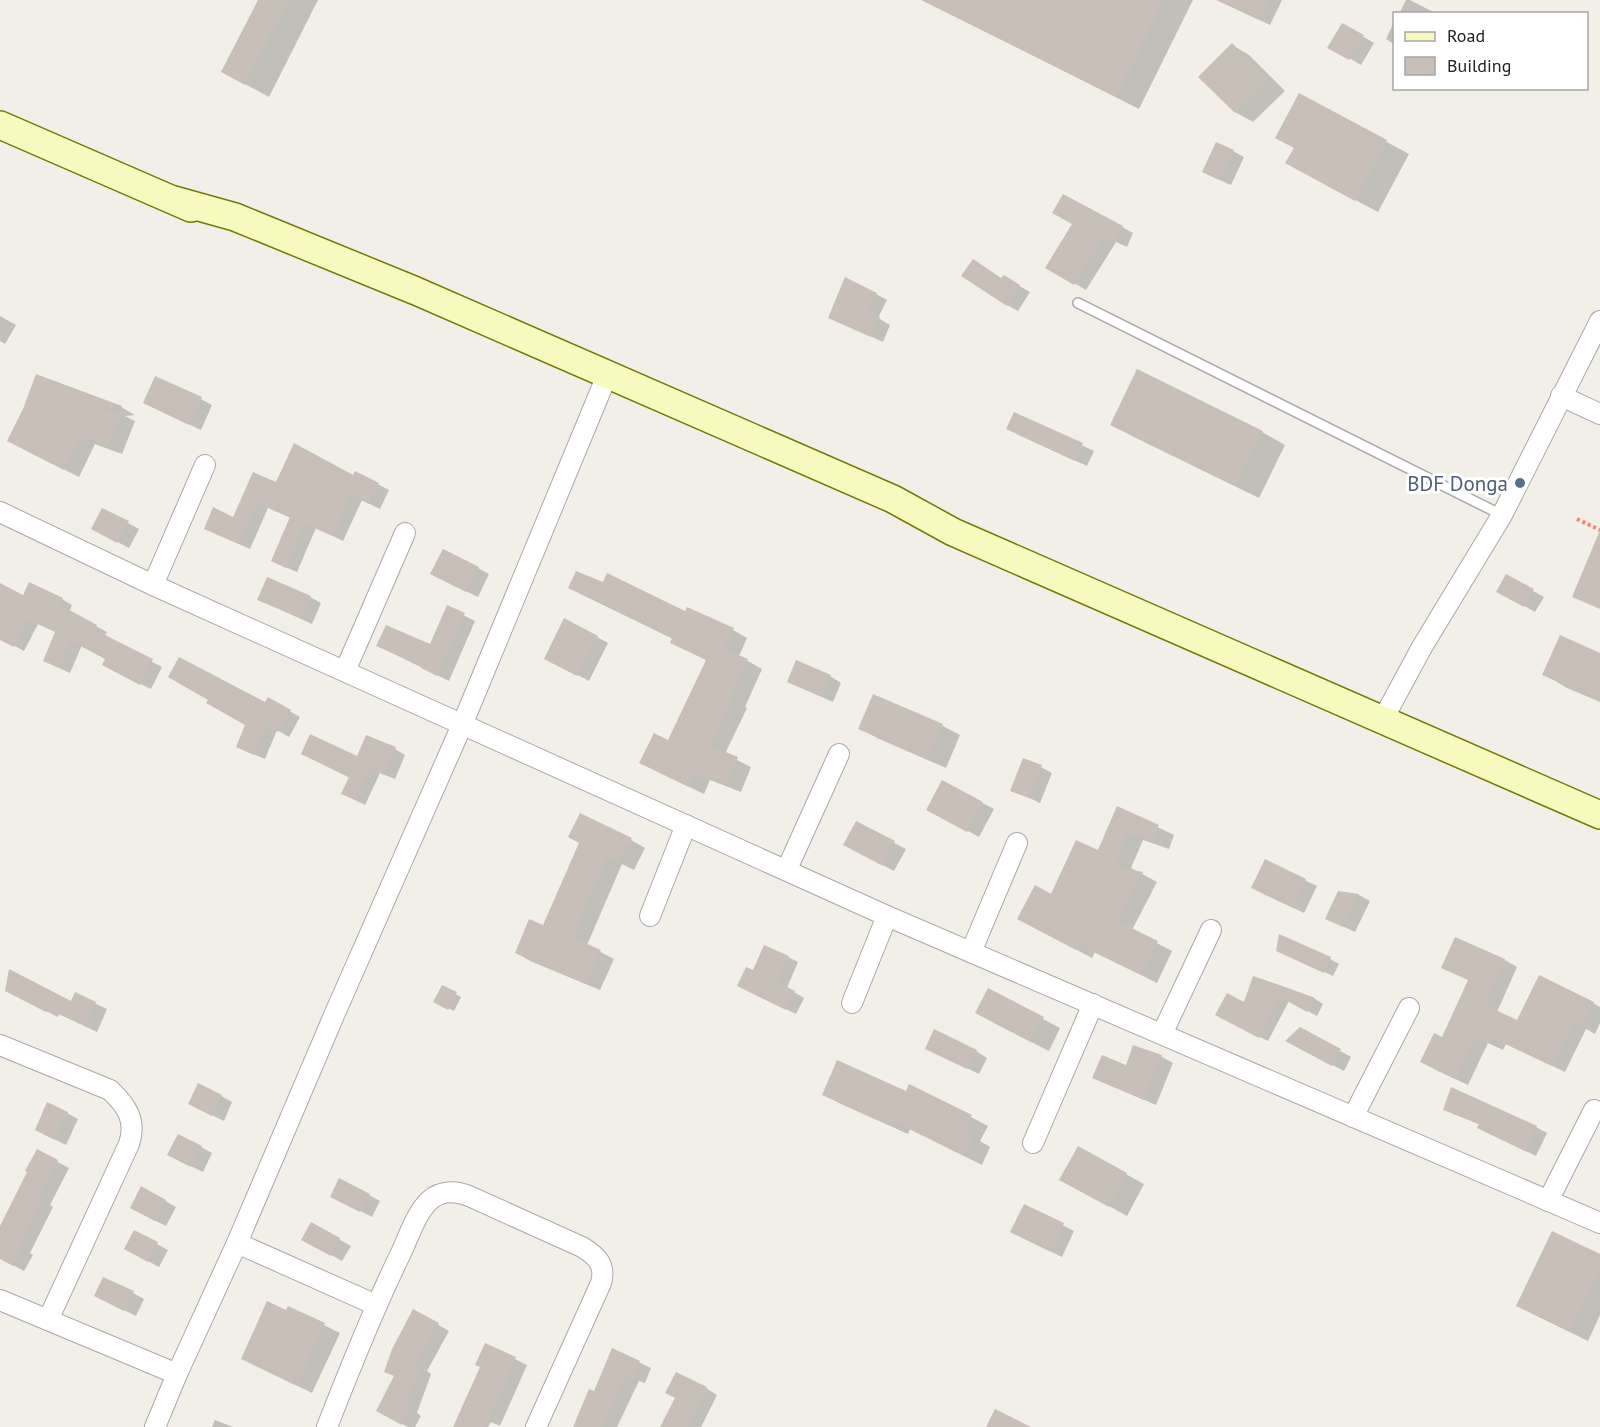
<svg xmlns="http://www.w3.org/2000/svg" width="1600" height="1427" font-family="'PT Sans',sans-serif">
<style>
.shadow{fill:#0003}
.building{fill:#c7bfb8}
.lines{fill:none;stroke-linecap:round;stroke-linejoin:round}
.service-casing{stroke:#a9a9a9;stroke-width:12}
.minor-casing{stroke:#a9a9a9;stroke-width:22}
.secondary-casing{stroke:#707d05;stroke-width:30}
.path{stroke:#fa8072;stroke-width:4;stroke-dasharray:3 3;stroke-linecap:butt}
.service{stroke:#fff;stroke-width:9}
.minor{stroke:#fff;stroke-width:20}
.secondary{stroke:#f7fabf;stroke-width:27}
.service-dot{fill:#5c6f8a;stroke:#fff;stroke-width:2}
.labels{text-anchor:middle;dominant-baseline:central;stroke-width:6;stroke-linejoin:round;paint-order:stroke}
.service-label{font-size:21px;fill:#4e5e75;stroke:#fff;text-anchor:end}
</style>
<rect width="100%" height="100%" fill="#f2efe9"/>
<!-- shadow -->
<g class="shadow">
<path d="M260 0H318L269 97 223 72Z"/>
<path d="M924 0H1193L1139 109Z"/>
<path d="M1235 0H1282L1270 25 1243 12Z"/>
<path d="M1406 0H1410L1437 14H1399Z"/>
<path d="M1394 22V44L1386 39Z"/>
<path d="M1343 25 1374 43 1361 65 1330 47Z"/>
<path d="M1232 45 1249 55 1285 91 1253 122 1235 112Z"/>
<path d="M1300 95 1409 154 1378 212 1310 176 1296 148Z"/>
<path d="M1233 151 1244 157 1231 185 1215 178Z"/>
<path d="M1122 227 1133 233 1127 247 1116 242 1086 290 1047 267Z"/>
<path d="M1004 277 1030 292 1018 311 1007 305 1002 280Z"/>
<path d="M876 294 887 300 878 318 890 325 883 342 829 317Z"/>
<path d="M0 316 16 325 5 344 0 341Z"/>
<path d="M201 399 212 405 201 430 144 403Z"/>
<path d="M121 407 135 415 125 416 135 421 122 454 95 444 79 477 23 449 24 410Z"/>
<path d="M1015 414 1094 451 1087 466 1019 435Z"/>
<path d="M1112 424 1262 432 1285 445 1259 498 1134 437Z"/>
<path d="M356 473 389 490 380 509 362 500 343 541 316 528 297 572 283 566 291 518 268 508 250 549 216 534 277 484 354 477Z"/>
<path d="M128 523 139 529 129 548 104 535Z"/>
<path d="M478 568 489 574 478 597 443 580Z"/>
<path d="M1506 576 1544 597 1535 612 1498 591Z"/>
<path d="M0 585 23 597 62 599 72 605 69 612 107 632 104 637 162 667 151 689 114 671 107 658 82 645 70 673 55 666 56 632 38 624 24 651 0 638Z"/>
<path d="M585 596 686 613 733 630 747 638 739 656 762 669 745 707 747 708 725 754 751 767 741 792 710 780 704 794 656 771 707 660 672 642 673 639Z"/>
<path d="M310 597 321 603 312 624 270 605Z"/>
<path d="M447 607 475 621 449 681 378 646H431Z"/>
<path d="M597 637 608 643 589 681 557 664Z"/>
<path d="M1600 654V702L1567 688 1544 674Z"/>
<path d="M830 676 841 683 833 702 788 682Z"/>
<path d="M874 696 943 726 960 735 946 768 877 738 860 728Z"/>
<path d="M268 699 300 717 289 737 277 730 265 759 248 752 247 724Z"/>
<path d="M395 749 405 755 395 779 380 773 365 805 353 799 350 778 302 754 358 758Z"/>
<path d="M1041 767 1052 773 1040 803 1012 790Z"/>
<path d="M943 782 994 809 979 837 939 815Z"/>
<path d="M1118 808 1174 835 1169 849 1143 840 1131 868 1157 882 1132 930 1172 951 1157 983 1095 952 1092 958 1034 927 1052 896 1098 852Z"/>
<path d="M856 823 906 849 894 871 856 851Z"/>
<path d="M631 840 645 848 634 870 622 864 587 945 614 959 600 990 530 961 517 953 544 927 580 843Z"/>
<path d="M1265 861 1317 886 1304 913 1264 894Z"/>
<path d="M1339 893 1359 895 1370 901 1355 932 1338 924Z"/>
<path d="M1287 955 1330 959 1339 964 1333 976Z"/>
<path d="M788 957 798 962 787 988 804 998 796 1014 748 991 753 972Z"/>
<path d="M1505 960 1517 967 1497 1012 1518 1022 1593 1003 1600 1007V1023L1595 1034 1586 1029 1565 1072 1506 1044 1503 1050 1488 1043 1468 1085 1434 1069 1443 1039Z"/>
<path d="M1254 977 1315 999 1323 1004 1317 1016 1289 1001 1268 1041 1226 1020 1245 1004Z"/>
<path d="M443 987 461 997 454 1011 435 1002Z"/>
<path d="M988 990 1060 1028 1049 1051 994 1023Z"/>
<path d="M75 994 107 1009 97 1032 59 1014 58 1017 18 997 72 1003Z"/>
<path d="M1134 1047 1162 1057 1173 1063 1156 1105 1094 1078 1127 1067Z"/>
<path d="M1298 1047 1340 1051 1351 1057 1344 1071Z"/>
<path d="M976 1051 987 1058 979 1074 938 1054Z"/>
<path d="M906 1093 971 1117 988 1126 980 1141 990 1147 982 1165 910 1129 908 1134 841 1104 824 1095Z"/>
<path d="M221 1096 232 1102 224 1121 201 1110Z"/>
<path d="M1445 1109 1536 1127 1547 1133 1536 1156 1490 1134 1480 1125Z"/>
<path d="M67 1113 78 1119 66 1145 48 1136Z"/>
<path d="M201 1147 212 1153 203 1172 180 1161Z"/>
<path d="M1078 1148 1144 1184 1127 1216 1078 1189Z"/>
<path d="M37 1151 69 1168 50 1205 53 1207 30 1253 33 1255 24 1271 0 1258V1227L29 1171Z"/>
<path d="M369 1195 380 1201 372 1217 343 1202Z"/>
<path d="M165 1201 176 1207 166 1226 142 1214Z"/>
<path d="M1024 1206 1074 1231 1062 1257 1023 1238Z"/>
<path d="M311 1224 351 1246 342 1261 303 1239Z"/>
<path d="M135 1232 168 1250 159 1267 137 1255Z"/>
<path d="M1600 1256V1315L1588 1341 1535 1315Z"/>
<path d="M133 1293 144 1299 136 1316 107 1302Z"/>
<path d="M289 1308 340 1333 312 1393 243 1359Z"/>
<path d="M414 1311 449 1331 427 1371 431 1374 417 1413 421 1416 415 1427H408L389 1417 395 1377Z"/>
<path d="M486 1345 527 1365 500 1426 491 1422 488 1427H454L481 1367Z"/>
<path d="M613 1350 651 1368 645 1383 639 1381 617 1427H574L594 1393Z"/>
<path d="M706 1388 717 1395 701 1427H661Z"/>
<path d="M215 1420 233 1427H212Z"/>
</g>
<!-- building -->
<g class="building">
<path d="M258 0H289L245 85 221 72Z"/>
<path d="M921 0H1164L1116 97Z"/>
<path d="M1216 0H1268L1259 20Z"/>
<path d="M1342 23 1364 35 1349 60 1327 48Z"/>
<path d="M1232 43 1269 80 1235 113 1198 77Z"/>
<path d="M1299 93 1387 140 1355 201 1285 163 1294 148 1275 138Z"/>
<path d="M1216 142 1234 150 1219 180 1202 172Z"/>
<path d="M1063 194 1123 226 1115 242 1104 237 1074 285 1045 268 1072 224 1052 213Z"/>
<path d="M973 259 1001 278 1004 275 1020 285 1007 306 961 276Z"/>
<path d="M845 277 877 293 867 312 880 317 871 337 828 318Z"/>
<path d="M1137 369 1263 431 1235 486 1110 425Z"/>
<path d="M36 374 122 406V408L95 409 122 412 107 447 81 437 64 470 7 441 23 409Z"/>
<path d="M155 376 202 397 189 425 143 403Z"/>
<path d="M1014 412 1083 443 1075 461 1006 429Z"/>
<path d="M294 443 353 475 355 471 379 483 369 504 351 495 333 536 305 524 286 568 271 561 290 517 258 503 239 544 204 529 213 507 233 517 253 472 276 482Z"/>
<path d="M102 508 129 521 117 543 91 529Z"/>
<path d="M1600 530V609L1572 597Z"/>
<path d="M443 549 479 567 466 592 430 574Z"/>
<path d="M576 571 603 582 607 573 685 611 687 607 734 628 724 649 748 659 731 697 733 698 711 746 738 757 727 785 695 773 689 787 639 763 654 733 668 740 706 660 670 643 672 638 568 588Z"/>
<path d="M1506 574 1534 589 1524 607 1496 592Z"/>
<path d="M267 577 311 596 301 618 257 600Z"/>
<path d="M29 582 63 598 60 605 97 625 95 630 153 659 140 685 102 665 105 659 71 641 59 668 43 661 55 632 28 619 14 647 0 640V583L23 595Z"/>
<path d="M447 605 465 613 437 676 421 668 422 666 376 646 386 625 430 644Z"/>
<path d="M564 618 598 636 577 676 544 659Z"/>
<path d="M1560 635 1600 653V700L1542 675Z"/>
<path d="M179 657 265 702 268 697 291 710 278 732 267 726 254 755 236 747 245 725 206 703 208 700 168 677Z"/>
<path d="M796 660 831 675 822 697 787 682Z"/>
<path d="M873 694 943 724 928 759 858 729Z"/>
<path d="M310 734 357 756 366 735 396 747 384 775 370 768 355 800 341 794 349 777 301 754Z"/>
<path d="M1023 758 1042 765 1029 798 1010 791Z"/>
<path d="M942 780 983 802 967 832 926 810Z"/>
<path d="M1117 806 1159 825 1153 841 1127 833 1116 859 1120 861 1117 867 1143 872 1117 921 1158 941 1141 975 1079 945 1076 950 1017 919 1035 885 1051 894 1076 840 1098 850Z"/>
<path d="M580 813 632 838 619 863 607 857 573 938 601 950 586 984 515 953 529 919 543 925 579 843 568 837Z"/>
<path d="M856 821 895 841 883 866 843 845Z"/>
<path d="M1265 859 1306 879 1293 908 1251 888Z"/>
<path d="M1338 891 1359 894 1343 927 1325 919Z"/>
<path d="M1279 934 1331 957 1324 973 1276 951Z"/>
<path d="M1455 937 1505 959 1485 1005 1517 1020 1539 975 1594 1002 1582 1028 1573 1023 1552 1066 1493 1038 1490 1044 1475 1037 1455 1079 1420 1062 1434 1033 1442 1037 1468 980 1441 968Z"/>
<path d="M764 945 789 956 777 982 795 991 786 1010 737 986 746 967 753 970Z"/>
<path d="M9 969 71 1001 75 992 96 1002 85 1026 48 1009 46 1012 5 991Z"/>
<path d="M1253 976 1285 987 1315 998 1307 1012 1280 997 1259 1038 1215 1015 1227 993 1244 1002Z"/>
<path d="M442 985 457 992 448 1010 433 1002Z"/>
<path d="M988 988 1044 1017 1031 1042 975 1013Z"/>
<path d="M1300 1027 1341 1049 1332 1066 1285 1041Z"/>
<path d="M934 1029 977 1050 967 1069 925 1049Z"/>
<path d="M1133 1045 1162 1055 1144 1100 1092 1078 1102 1055 1126 1065Z"/>
<path d="M837 1060 906 1091 909 1084 972 1115 964 1131 974 1136 964 1156 893 1121 891 1126 822 1095Z"/>
<path d="M198 1083 222 1095 212 1116 188 1104Z"/>
<path d="M1451 1087 1537 1126 1525 1151 1477 1128 1479 1124 1443 1110Z"/>
<path d="M47 1102 68 1112 55 1140 35 1130Z"/>
<path d="M178 1134 202 1146 191 1167 167 1155Z"/>
<path d="M1078 1146 1127 1173 1109 1207 1059 1180Z"/>
<path d="M37 1149 58 1160 39 1198 43 1200 20 1246 23 1247 13 1266 0 1259V1226L27 1172 25 1171Z"/>
<path d="M339 1178 370 1194 360 1212 330 1197Z"/>
<path d="M141 1186 166 1200 155 1221 130 1208Z"/>
<path d="M1024 1204 1064 1223 1051 1252 1010 1232Z"/>
<path d="M311 1222 340 1238 331 1256 301 1240Z"/>
<path d="M134 1230 158 1242 148 1262 124 1249Z"/>
<path d="M1552 1231 1600 1254V1270L1570 1332 1516 1306Z"/>
<path d="M103 1277 134 1291 124 1311 94 1296Z"/>
<path d="M267 1301 286 1310 288 1306 325 1323 297 1386 241 1359Z"/>
<path d="M413 1309 439 1323 416 1364 421 1366 406 1406 411 1408 402 1425 376 1411 394 1376 384 1372 392 1349Z"/>
<path d="M485 1343 516 1357 486 1427H453L480 1367 475 1365Z"/>
<path d="M612 1348 640 1361 633 1378 627 1375 603 1427H573L589 1389 594 1391Z"/>
<path d="M676 1372 707 1387 687 1427H660L675 1398 665 1393Z"/>
<path d="M995 1409 1031 1427H986Z"/>
</g>
<g class="lines">
<!-- service casing -->
<g class="service-casing">
<path id="service" d="M1078 303 1502 515"/>
</g>
<!-- minor casing -->
<g class="minor-casing">
<g id="minor">
<path d="M1561 396 1600 414"/>
<path d="M0 512 153 585 887 916 1600 1223"/>
<path d="M153 585 205 465"/>
<path d="M345 671 405 533"/>
<path d="M1382 721 1422 647 1502 515 1600 321"/>
<path d="M787 869 839 754"/>
<path d="M650 916 686 825"/>
<path d="M971 952 1017 843"/>
<path d="M852 1003 887 916"/>
<path d="M1162 1034 1211 930"/>
<path d="M0 1045 110 1090C126 1105 137 1120 129 1144L48 1320"/>
<path d="M1353 1117 1409 1008"/>
<path d="M1033 1143 1093 1004"/>
<path d="M1548 1201 1594 1110"/>
<path d="M237 1243 376 1305"/>
<path d="M0 1300 177 1374"/>
<path d="M155 1427 177 1374 237 1243 335 1013 462 725 608 373"/>
<path d="M327 1427C350 1368 373 1310 401 1253 409 1236 416 1213 430 1200 441 1190 456 1191 469 1196L582 1247C597 1256 606 1265 601 1283L536 1427"/>
</g>
</g>
<!-- secondary casing -->
<g class="secondary-casing">
<g id="secondary">
<path d="M0 125 191 208"/>
<path d="M174 200 235 217 416 291 893 499 953 532 1600 815"/>
</g>
</g>
<!-- path -->
<path class="path" d="M1577 519 1600 530"/>
<!-- service -->
<use href="#service" class="service"/>
<!-- minor -->
<use href="#minor" class="minor"/>
<!-- secondary -->
<use href="#secondary" class="secondary"/>
</g>
<!-- markers -->
<circle class="service-dot" cx="1520" cy="483" r="6"/>
<g class="labels">
<!-- service labels -->
<g class="service-label">
<text x="1508" y="483">BDF Donga</text>
</g>
</g>
<!-- legend -->
<rect x="1393" y="12" width="195" height="78" fill="#ffffff" stroke="#a7a7a7" stroke-width="1.5"/>
<rect x="1405" y="32" width="30" height="9" fill="#f7fabf" stroke="#a7a7a7" stroke-width="1.5"/>
<text x="1447" y="42" font-size="18" fill="#222222">Road</text>
<rect x="1405" y="57" width="30" height="18" fill="#c7bfb8" stroke="#a7a7a7" stroke-width="1.5"/>
<text x="1447" y="72" font-size="18" fill="#222222">Building</text>
</svg>
